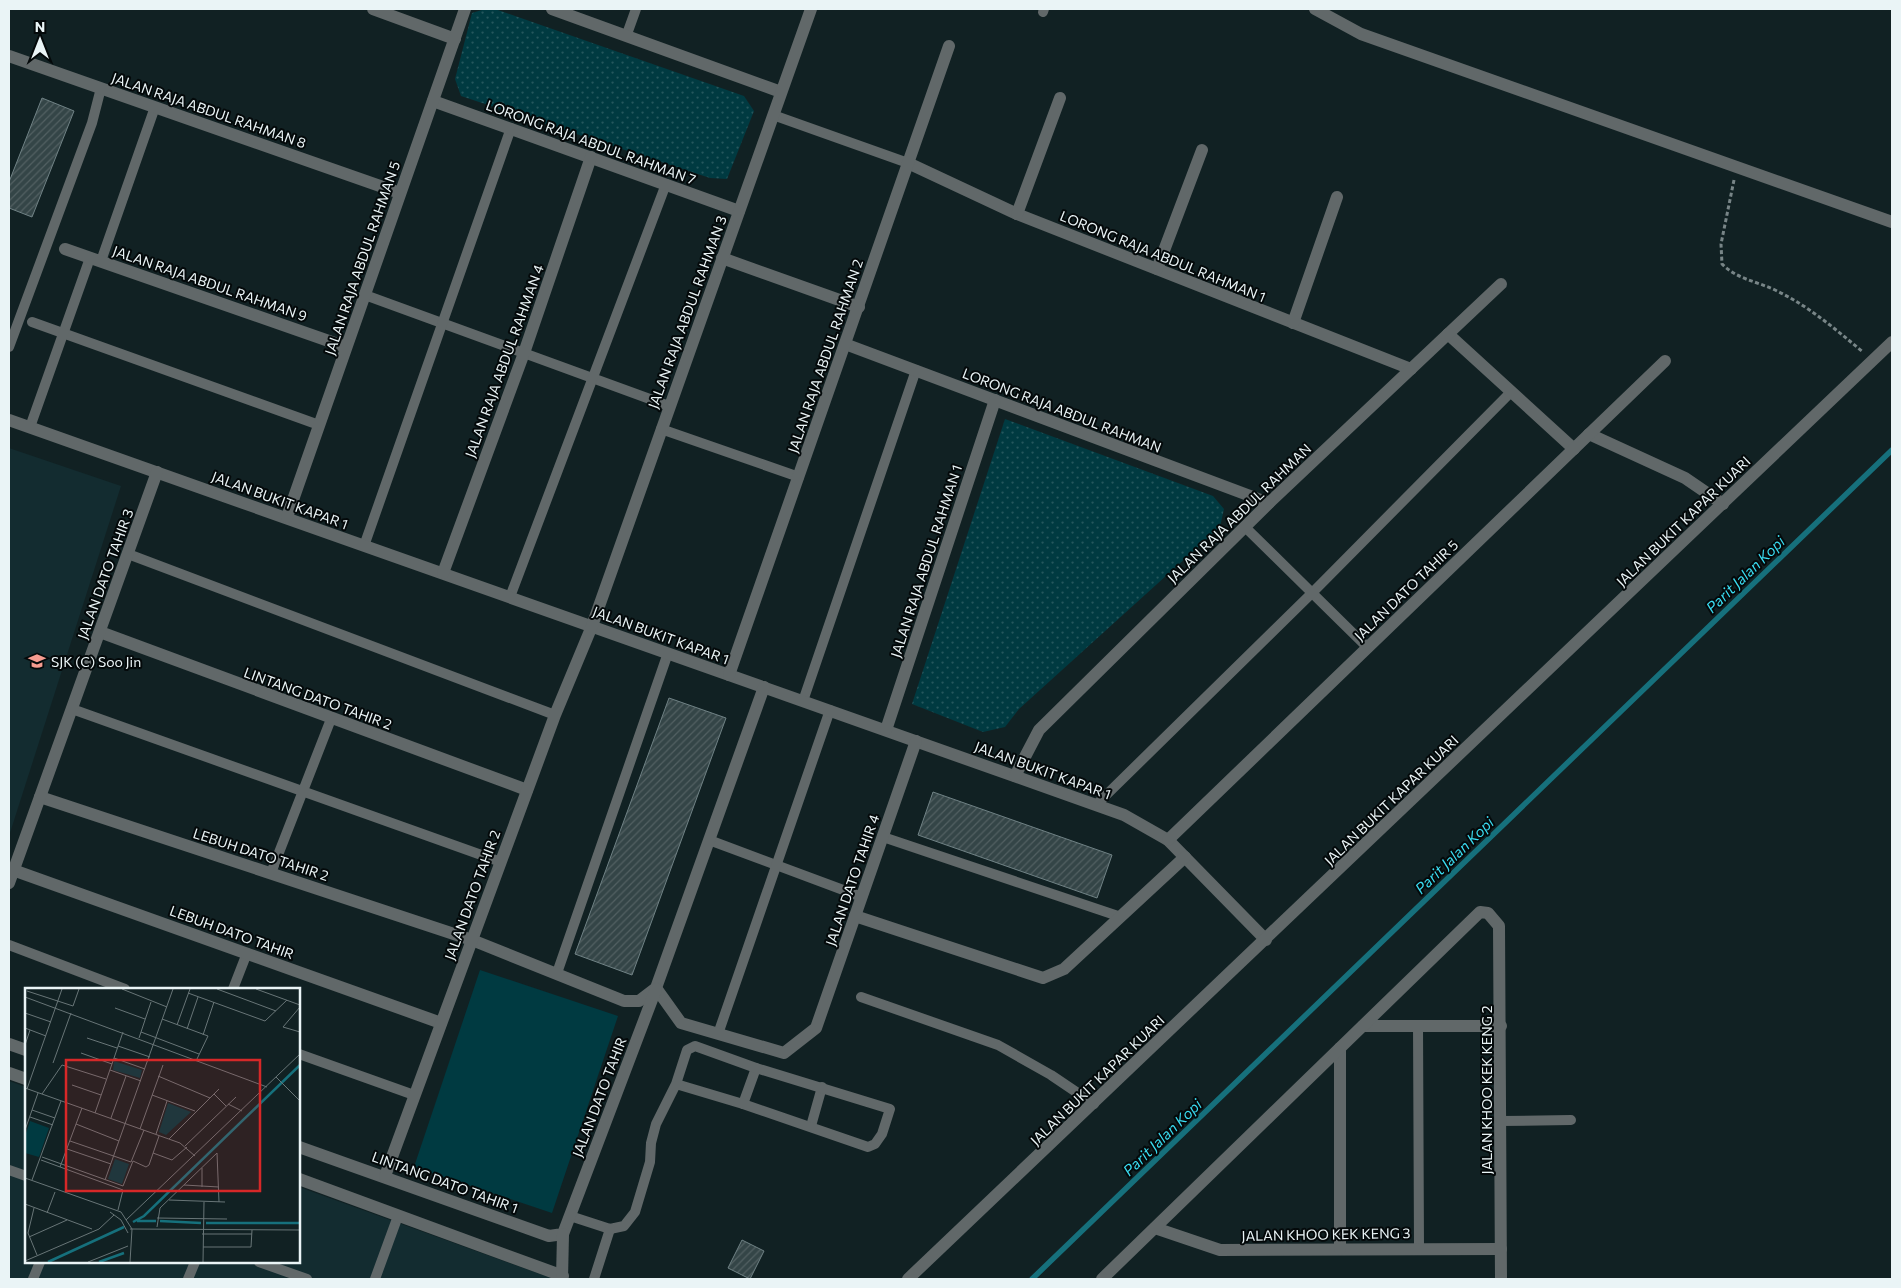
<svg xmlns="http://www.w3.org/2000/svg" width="1901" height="1288" font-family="Commissioner,sans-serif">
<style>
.built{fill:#132c30}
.grass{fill:url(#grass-dots)}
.garden{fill:#003a41}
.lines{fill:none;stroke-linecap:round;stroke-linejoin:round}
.stream{stroke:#16707c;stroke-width:5.5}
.building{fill:url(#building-hatch);stroke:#708285}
.path{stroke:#788587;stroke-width:3;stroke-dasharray:4 2.5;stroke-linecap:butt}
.service{stroke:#616869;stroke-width:10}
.minor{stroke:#616869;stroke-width:12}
.tertiary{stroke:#616869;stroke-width:12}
.labels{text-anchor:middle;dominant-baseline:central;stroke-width:4;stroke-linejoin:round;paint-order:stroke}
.street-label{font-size:14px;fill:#eaf4f6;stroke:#04090a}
.poi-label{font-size:14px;fill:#eaf4f6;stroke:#04090a;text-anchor:start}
.water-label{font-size:15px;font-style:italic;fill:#3addf2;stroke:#04090a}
.inset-river{fill:none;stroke:#16707c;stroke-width:2.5}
.inset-road{fill:none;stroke:#687577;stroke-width:1}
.view{fill:#d62828;fill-opacity:0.15;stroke:#d62828;stroke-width:2.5}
.inset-edge{fill:none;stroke:#eaf4f6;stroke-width:2.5}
</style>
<defs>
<pattern id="grass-dots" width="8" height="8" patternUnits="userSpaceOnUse" patternTransform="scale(1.25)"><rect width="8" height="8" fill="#003a41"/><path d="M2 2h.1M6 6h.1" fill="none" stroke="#25575d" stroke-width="1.8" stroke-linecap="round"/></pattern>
<pattern id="building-hatch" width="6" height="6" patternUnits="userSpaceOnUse" patternTransform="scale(1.25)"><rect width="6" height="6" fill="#344547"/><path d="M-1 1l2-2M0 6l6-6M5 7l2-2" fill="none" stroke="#526062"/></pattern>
</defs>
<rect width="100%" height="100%" fill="#112123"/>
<!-- built -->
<g class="built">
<path d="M9 448 121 486 9 836Z"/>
<path d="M9 1081 26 1087V1262H299V1187L554 1279H9Z"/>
</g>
<!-- grass -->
<g class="grass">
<path d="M485 9H495L744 96 754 111 727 179 710 178 461 96 455 79 472 13Z"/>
<path d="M1005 419 1213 496 1224 509 1220 527 1019 709 1005 727 983 732 912 704Z"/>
</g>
<!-- garden -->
<path class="garden" d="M480 970 618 1016 552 1213 414 1167Z"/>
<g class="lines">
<!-- stream -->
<path class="stream" d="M1032 1279 1892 450"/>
</g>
<!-- building -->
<g class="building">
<path d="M42 98 74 111 32 217 9 208V182Z"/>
<path d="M669 698 726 718 632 975 575 954Z"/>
<path d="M933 792 1112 855 1097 898 918 835Z"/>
<path d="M742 1240 764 1251 750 1279 728 1268Z"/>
</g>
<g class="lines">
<!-- path -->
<path class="path" d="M1734 180 1721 244 1722 264C1738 280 1757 281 1777 291 1810 307 1835 329 1863 352"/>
<!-- service -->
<g class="service">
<path d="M1043 12 1044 9"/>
<path d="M627 34 636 9"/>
<path d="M773 115 908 163"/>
<path d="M101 261 155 107"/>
<path d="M365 295 669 406"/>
<path d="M32 322 319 425"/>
<path d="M9 347 92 123 101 88"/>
<path d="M30 427 90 258"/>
<path d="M661 429 799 477"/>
<path d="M1246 528 1368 648"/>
<path d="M364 546 511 128"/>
<path d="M128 554 555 715"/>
<path d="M510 597 666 184"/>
<path d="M803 701 916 370"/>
<path d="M72 709 501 862"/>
<path d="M1096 805 1312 593 1511 392"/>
<path d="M883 837 1121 917"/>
<path d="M709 840 862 897"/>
<path d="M271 873 331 719"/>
<path d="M9 945 125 989"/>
<path d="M557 973 668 653"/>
<path d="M233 989 247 953"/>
<path d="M861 997 998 1045 1051 1075 1094 1104"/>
<path d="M1418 1025 1419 1248"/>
<path d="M718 1034 830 710"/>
<path d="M299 1054 414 1095"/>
<path d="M743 1104 756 1068"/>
<path d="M1501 1121 1571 1120"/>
<path d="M811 1126 822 1087"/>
<path d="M9 1170 26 1176"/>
<path d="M570 1216 610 1229 624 1226 635 1212 650 1162 651 1143 656 1124 676 1084 687 1050 695 1046 756 1068 890 1109 882 1134 875 1144 868 1147 743 1104 676 1084"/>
<path d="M259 1262 307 1279"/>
<path d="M33 1279 40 1262"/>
<path d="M188 1279 195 1262"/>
<path d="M375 1279 398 1216"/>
<path d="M594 1279 610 1229"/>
</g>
<!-- minor -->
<g class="minor">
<path d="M373 9 455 39"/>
<path d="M552 9 781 92"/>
<path d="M1315 9 1361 34 1892 222"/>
<path d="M9 56 400 193"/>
<path d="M433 101 739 211"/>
<path d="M908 163 1017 214 1411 369"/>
<path d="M1017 214 1060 98"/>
<path d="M65 249 346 347"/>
<path d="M722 258 859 307"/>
<path d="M1157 269 1202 150"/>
<path d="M1293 323 1337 197"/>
<path d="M1448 334 1574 449"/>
<path d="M845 344 1269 503"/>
<path d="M9 420 1124 815 1168 840 1266 940"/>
<path d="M1589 434 1685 478 1723 504"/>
<path d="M287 517 465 9"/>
<path d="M443 573 524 353 591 157"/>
<path d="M100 632 527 790"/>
<path d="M729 675 949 46"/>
<path d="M886 730 995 400"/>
<path d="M1015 776 1039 730 1269 503 1501 284"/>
<path d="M40 797 472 940 624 1001H639L656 988 764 687"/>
<path d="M1168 840 1665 361"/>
<path d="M13 870 441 1023"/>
<path d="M9 883 157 472"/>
<path d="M855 916 1043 978 1064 969 1185 857"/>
<path d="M656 988 681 1023 784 1053 816 1028 916 741"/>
<path d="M1363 1026H1501"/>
<path d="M9 1044 26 1050"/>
<path d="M9 1073 26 1079"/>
<path d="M299 1147 549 1236 563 1234 656 989"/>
<path d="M385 1176 555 715 592 626 811 9"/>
<path d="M299 1179 563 1276"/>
<path d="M1155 1228 1220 1250 1501 1249"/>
<path d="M1340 1249V1048"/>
<path d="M562 1279 563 1234"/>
<path d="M1102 1279 1480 912 1488 913 1499 926 1501 1279"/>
</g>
<!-- tertiary -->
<path class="tertiary" d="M908 1279 1892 342"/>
</g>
<!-- icons -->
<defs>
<g id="school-bare" transform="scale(1.35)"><path d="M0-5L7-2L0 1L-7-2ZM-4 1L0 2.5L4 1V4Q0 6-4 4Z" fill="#f59c90" stroke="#04090a" stroke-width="2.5" paint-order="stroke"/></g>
</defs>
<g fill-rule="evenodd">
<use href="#school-bare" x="37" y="661"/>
</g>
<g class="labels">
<!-- street labels -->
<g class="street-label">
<text transform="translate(209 110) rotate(19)">JALAN RAJA ABDUL RAHMAN 8</text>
<text transform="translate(591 142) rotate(20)">LORONG RAJA ABDUL RAHMAN 7</text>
<text transform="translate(1163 256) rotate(22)">LORONG RAJA ABDUL RAHMAN 1</text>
<text transform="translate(362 258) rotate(-71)">JALAN RAJA ABDUL RAHMAN 5</text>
<text transform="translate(210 283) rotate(19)">JALAN RAJA ABDUL RAHMAN 9</text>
<text transform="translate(687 312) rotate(-70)">JALAN RAJA ABDUL RAHMAN 3</text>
<text transform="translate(825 356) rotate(-71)">JALAN RAJA ABDUL RAHMAN 2</text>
<text transform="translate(504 361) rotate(-70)">JALAN RAJA ABDUL RAHMAN 4</text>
<text transform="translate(1062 410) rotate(21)">LORONG RAJA ABDUL RAHMAN</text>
<text transform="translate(280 500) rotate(20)">JALAN BUKIT KAPAR 1</text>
<text transform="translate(1239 513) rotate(-44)">JALAN RAJA ABDUL RAHMAN</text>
<text transform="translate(1683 521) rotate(-44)">JALAN BUKIT KAPAR KUARI</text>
<text transform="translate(926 561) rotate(-72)">JALAN RAJA ABDUL RAHMAN 1</text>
<text transform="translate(105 574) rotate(-70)">JALAN DATO TAHIR 3</text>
<text transform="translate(1406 590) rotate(-44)">JALAN DATO TAHIR 5</text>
<text transform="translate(661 635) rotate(20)">JALAN BUKIT KAPAR 1</text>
<text transform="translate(318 698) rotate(20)">LINTANG DATO TAHIR 2</text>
<text transform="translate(1043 770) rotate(20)">JALAN BUKIT KAPAR 1</text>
<text transform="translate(1391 800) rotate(-44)">JALAN BUKIT KAPAR KUARI</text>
<text transform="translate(261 854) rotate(18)">LEBUH DATO TAHIR 2</text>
<text transform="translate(852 880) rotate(-71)">JALAN DATO TAHIR 4</text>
<text transform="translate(472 895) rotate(-70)">JALAN DATO TAHIR 2</text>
<text transform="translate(232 932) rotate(20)">LEBUH DATO TAHIR</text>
<text transform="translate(1097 1080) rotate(-44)">JALAN BUKIT KAPAR KUARI</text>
<text transform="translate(1486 1090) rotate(-90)">JALAN KHOO KEK KENG 2</text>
<text transform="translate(599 1097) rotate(-69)">JALAN DATO TAHIR</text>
<text transform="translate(445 1182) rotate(20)">LINTANG DATO TAHIR 1</text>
<text transform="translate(1326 1234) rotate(-1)">JALAN KHOO KEK KENG 3</text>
</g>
<!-- poi labels -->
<g class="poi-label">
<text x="51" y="661">SJK (C) Soo Jin</text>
</g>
<!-- water labels -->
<g class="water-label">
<text transform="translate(1745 574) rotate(-44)">Parit Jalan Kopi</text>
<text transform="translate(1454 855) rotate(-44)">Parit Jalan Kopi</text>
<text transform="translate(1162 1137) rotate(-44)">Parit Jalan Kopi</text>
</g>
</g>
<!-- overview -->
<g transform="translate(25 988)">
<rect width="275" height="275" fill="#112123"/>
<path d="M89 73 117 82 115 90 88 82ZM143 115 166 124 141 147 134 144Z" fill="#003a41"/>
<path d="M5 133 24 140 14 169 0 165V148ZM90 171 104 176 97 196 83 191Z" fill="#003a41"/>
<path class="inset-river" d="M112 233H131M135 233 176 235M108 234 119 228 275 77M181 235H275M23 274 99 239M74 274 99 265"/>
<path class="inset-road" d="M97 1 142 19M192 1 251 23M231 1 275 17M2 3 48 18 54 1M163 5 240 33 262 12M0 9 242 99M275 19 258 39 275 44M90 20 120 31M0 25 26 34M137 31 183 48 172 71M152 37 165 1M0 40 21 48M162 41 173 9M116 44 174 66M178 47 189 14M62 50 92 60M114 50 126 14M0 57 5 42M93 58 125 69M56 65 87 76M89 70 120 81M28 75 46 25M85 82 116 93M133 88 185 110M251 89 275 113M47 97 76 107M0 100 155 155 170 168M2 101 37 1M17 106 37 77 81 91M189 106 201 118M127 107 170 123M203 116 217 123M7 122 30 130M70 125 98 44M5 129 28 137M86 130 101 88M51 136 94 153M115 141 138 77M0 142 13 105M131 146 142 113M144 151 194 101M45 153 106 174 119 142M160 158 211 109M42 161 86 176M128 165 147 172 162 159M17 169 98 198 108 173 121 179 124 177 134 148M16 172 98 202M35 179 57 120M0 190 96 224 107 241 105 274M7 192 36 113M80 192 148 1M159 197 194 199M177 199V180M144 212 200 214M0 216 67 241M9 220 3 245 12 267M93 222 98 202M85 224 96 232 103 245M22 225 30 204M132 230 202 231M101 232 275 66M132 239 135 220 192 165 194 214M105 241 275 242M177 246H227M4 249 42 232M178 259H226L227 242M0 273 74 241 89 227M63 274 103 258M178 274 179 214"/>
<path class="view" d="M41 72H235V203H41Z"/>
<rect width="275" height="275" class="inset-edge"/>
</g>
<!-- border -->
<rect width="1901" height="1288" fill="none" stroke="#eaf4f6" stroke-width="20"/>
<!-- north arrow -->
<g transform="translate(40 40)" stroke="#04090a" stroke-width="4" paint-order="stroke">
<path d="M0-4L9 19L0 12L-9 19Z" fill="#eaf4f6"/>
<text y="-8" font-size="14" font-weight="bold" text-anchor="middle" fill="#eaf4f6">N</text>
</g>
</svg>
